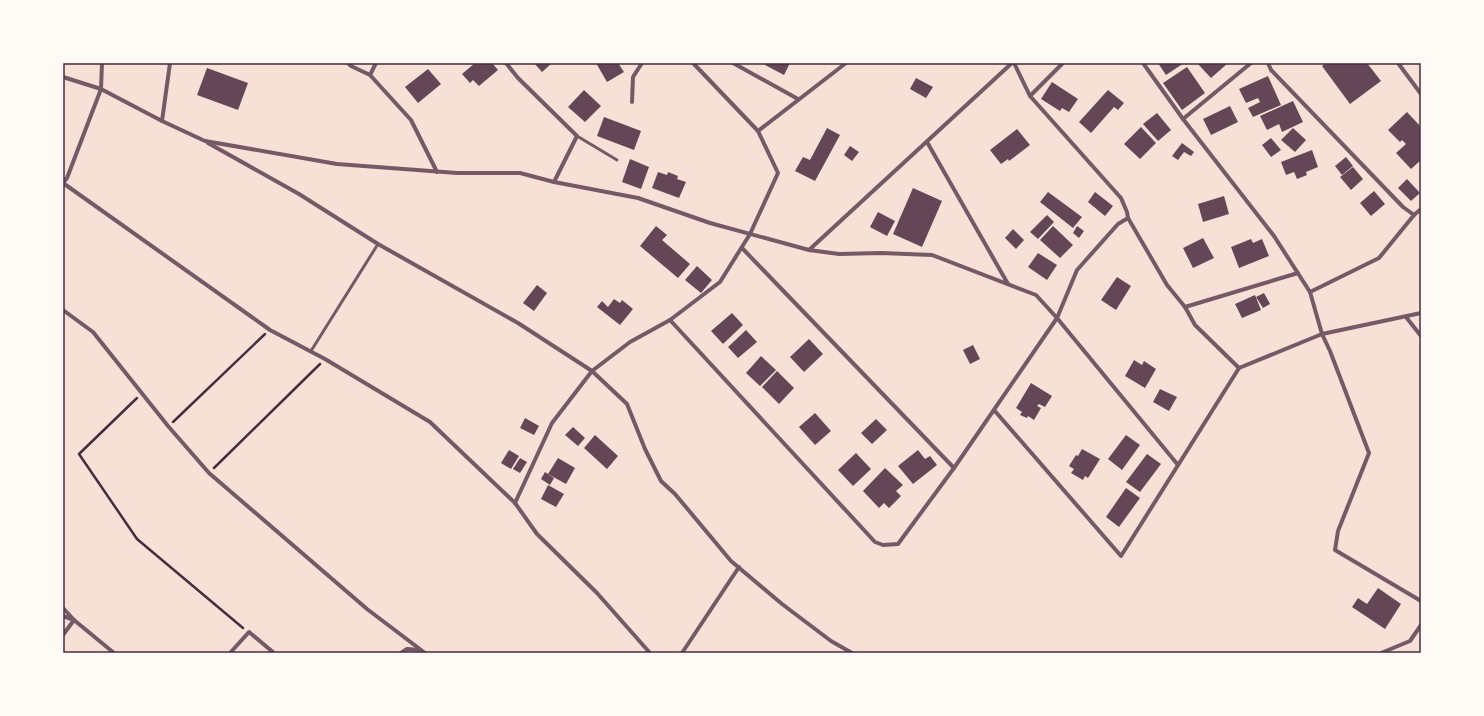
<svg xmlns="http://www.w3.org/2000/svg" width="1484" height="716" font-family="'Open Sans',sans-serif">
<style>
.building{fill:#644757}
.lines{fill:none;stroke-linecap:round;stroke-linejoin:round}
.path{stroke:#4a2c40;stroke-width:2.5}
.service{stroke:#755966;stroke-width:3}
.minor{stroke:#755966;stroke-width:4}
.neatline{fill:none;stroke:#4a2c40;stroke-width:1.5}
</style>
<rect width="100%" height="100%" fill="#f7e1d7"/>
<!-- building -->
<g class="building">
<path d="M475 63H492L498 70 479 86 473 80 470 83 462 74Z"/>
<path d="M534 63H552L542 72Z"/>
<path d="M596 63H618L624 72 607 82Z"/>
<path d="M766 63H790L784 75 765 65Z"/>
<path d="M1158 63H1184L1166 75Z"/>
<path d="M1197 63H1228L1211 78Z"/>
<path d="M1326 63H1367L1381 81 1350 104 1322 66Z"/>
<path d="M1187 67 1205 93 1182 110 1163 83Z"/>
<path d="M207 68 248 83 238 110 197 95Z"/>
<path d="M428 69 441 84 418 103 405 87Z"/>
<path d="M1268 76 1281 105 1253 117 1248 108 1260 102 1258 98 1246 103 1239 89Z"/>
<path d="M916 78 933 87 926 98 910 89Z"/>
<path d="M1052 82 1078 99 1069 112 1062 108 1060 111 1041 99Z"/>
<path d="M584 90 601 106 585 122 568 107Z"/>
<path d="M1108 90 1124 103 1118 110 1114 107 1091 133 1079 122Z"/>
<path d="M1293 101 1303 122 1282 132 1279 124 1267 130 1260 116Z"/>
<path d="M1230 106 1238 122 1211 135 1203 119Z"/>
<path d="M1407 112 1421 127V160L1411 169 1396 153 1406 144 1402 140 1400 142 1388 130Z"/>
<path d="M1157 113 1171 130 1158 141 1143 124Z"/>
<path d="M604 117 641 131 634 150 597 136Z"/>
<path d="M1141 127 1156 143 1140 159 1124 144Z"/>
<path d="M827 128 840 135 815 181 795 171 803 157 810 160Z"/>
<path d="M1293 128 1306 140 1295 152 1281 140Z"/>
<path d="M1017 129 1030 145 1009 161 1008 159 1001 164 990 150Z"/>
<path d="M1271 138 1281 150 1271 157 1262 145Z"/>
<path d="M1182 143 1194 152 1191 156 1184 152 1178 160 1172 156Z"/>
<path d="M850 146 859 152 852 161 844 155Z"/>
<path d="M1312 150 1318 167 1306 172 1307 175 1297 179 1294 172 1286 175 1281 162Z"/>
<path d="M1346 157 1353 166 1342 175 1335 166Z"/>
<path d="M630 159 649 167 641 189 622 182Z"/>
<path d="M1353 167 1363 179 1351 190 1340 177Z"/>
<path d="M658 172 667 175 668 172 678 176 677 179 686 182 679 198 652 188Z"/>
<path d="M1407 179 1420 193 1411 201 1398 188Z"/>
<path d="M913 188 942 201 922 247 893 234Z"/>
<path d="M1374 191 1385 204 1371 216 1360 203Z"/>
<path d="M1048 192 1082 217 1073 228 1040 202Z"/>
<path d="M1095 192 1113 206 1105 216 1088 202Z"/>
<path d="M1224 196 1229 214 1203 222 1198 204Z"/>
<path d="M878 212 895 221 887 236 870 227Z"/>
<path d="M1047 215 1054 222 1038 239 1030 232Z"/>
<path d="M656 226 667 235 662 240 690 264 678 278 640 246Z"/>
<path d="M1053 226 1073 245 1060 258 1040 240Z"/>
<path d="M1077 226 1084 231 1079 238 1073 233Z"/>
<path d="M1013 229 1024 240 1016 249 1005 238Z"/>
<path d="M1203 238 1214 258 1193 268 1183 248Z"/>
<path d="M1251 239 1253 243 1262 239 1269 256 1239 268 1231 247Z"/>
<path d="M1038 253 1057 265 1047 280 1028 267Z"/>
<path d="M697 266 712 280 701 293 685 280Z"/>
<path d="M1117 277 1131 286 1116 310 1101 300Z"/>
<path d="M537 285 547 293 534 311 523 303Z"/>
<path d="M1264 293 1270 304 1263 308 1256 297Z"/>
<path d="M1255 295 1261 310 1242 318 1235 304Z"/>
<path d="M614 299 620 303 622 300 633 309 620 325 597 307 602 301 608 307Z"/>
<path d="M732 313 743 325 723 344 711 331Z"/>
<path d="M746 330 757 342 738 358 728 347Z"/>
<path d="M809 339 823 354 804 372 790 357Z"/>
<path d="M973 345 980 359 970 364 963 350Z"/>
<path d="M761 356 776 370 760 386 746 373Z"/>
<path d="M1134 360 1142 365 1144 361 1156 369 1145 388 1125 376Z"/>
<path d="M777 371 794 388 779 404 762 387Z"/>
<path d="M1031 383 1052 396 1045 407 1039 404 1037 406 1041 408 1034 420 1028 416 1027 418 1020 415 1022 412 1016 408Z"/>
<path d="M1160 389 1177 397 1169 411 1153 402Z"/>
<path d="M815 413 831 431 815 445 799 427Z"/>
<path d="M525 418 539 426 534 435 520 428Z"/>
<path d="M876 419 887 430 872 444 861 433Z"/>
<path d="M573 427 585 438 578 446 565 435Z"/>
<path d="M595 435 618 456 607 469 584 448Z"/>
<path d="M1126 435 1140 445 1122 470 1108 459Z"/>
<path d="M1082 449 1100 459 1088 478 1085 476 1083 480 1071 473 1074 469 1069 466 1076 455 1078 456Z"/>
<path d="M509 450 519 456 511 469 501 463Z"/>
<path d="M918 450 925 459 930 456 937 465 913 484 898 466Z"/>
<path d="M856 453 871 469 853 486 838 470Z"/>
<path d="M1147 454 1161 464 1140 492 1126 482Z"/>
<path d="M520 458 527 462 520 473 513 469Z"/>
<path d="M558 458 575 468 566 484 548 474Z"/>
<path d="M885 468 903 485 896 491 901 496 889 508 884 503 879 508 863 491Z"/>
<path d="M545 472 554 478 550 485 541 479Z"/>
<path d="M548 485 564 494 556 507 541 499Z"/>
<path d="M1126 488 1140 498 1119 527 1106 517Z"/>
<path d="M1378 588 1401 604 1385 629 1352 607 1358 598 1367 604Z"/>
</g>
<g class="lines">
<!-- path -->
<g class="path">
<path d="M137 398 79 454 137 539 243 628"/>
<path d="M173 422 265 334"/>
<path d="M214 468 320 364"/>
</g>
<!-- service -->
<g class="service">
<path d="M577 136 617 160"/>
<path d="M311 351 378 244"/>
</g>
<!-- minor -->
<g class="minor">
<path d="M348 63 351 66 370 75 411 120 437 172"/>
<path d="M506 63 518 78 577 136 554 182"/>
<path d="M733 63 798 99"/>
<path d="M1014 63 1030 96 1121 198 1127 212 1128 218 1167 285 1185 307 1195 325 1239 368"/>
<path d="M1143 63 1183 119 1274 236 1310 292 1322 334 1330 351 1369 453 1338 531 1335 550 1421 601"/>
<path d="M1268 63 1271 70 1403 207 1414 215"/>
<path d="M1398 63 1421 94"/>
<path d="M370 75 376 63"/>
<path d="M63 77 101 89 162 121 205 141 337 164 457 173H520L554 182 638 198 710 223 809 250 839 254 881 253 932 255 1036 295 1057 318 1178 465"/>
<path d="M1030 96 1063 63"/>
<path d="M632 102 633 77 642 63"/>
<path d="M1183 119 1251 63"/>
<path d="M162 121 170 63"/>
<path d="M758 131 846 63"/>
<path d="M927 142 1008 284"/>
<path d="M208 143 299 194 378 244 518 323 592 371 627 404 645 449 661 481 675 494 731 561 782 604 831 641 852 653"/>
<path d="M63 183 270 330 325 359 430 422 515 503 537 534 597 593 650 653"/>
<path d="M63 183 67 178 101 89 102 63"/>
<path d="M742 248 954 468"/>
<path d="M809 250 1012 63"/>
<path d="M1310 292 1379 258 1414 215 1421 209"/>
<path d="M1185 307 1298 273"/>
<path d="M63 310 93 332 168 426 209 473 367 609 425 653"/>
<path d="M1406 317 1421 336"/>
<path d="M670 320 875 542 883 545 898 544 954 468 1057 318 1077 270 1118 224 1128 218"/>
<path d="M994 410 1121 556 1239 368 1322 334 1421 313"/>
<path d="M515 503 552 423 592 371 630 342 670 320 720 282 750 234 778 173 758 131 693 63"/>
<path d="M63 608 74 620 114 653"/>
<path d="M63 616 74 620 63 635"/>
<path d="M230 653 249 632 274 653"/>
<path d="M401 653 407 649 420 650"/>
<path d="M682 653 739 567"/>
<path d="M1381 653 1410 641 1421 625"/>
</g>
</g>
<!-- border -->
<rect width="1484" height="716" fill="none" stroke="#fffaf5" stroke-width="128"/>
<rect x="64" y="64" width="1356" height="588" class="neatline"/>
</svg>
